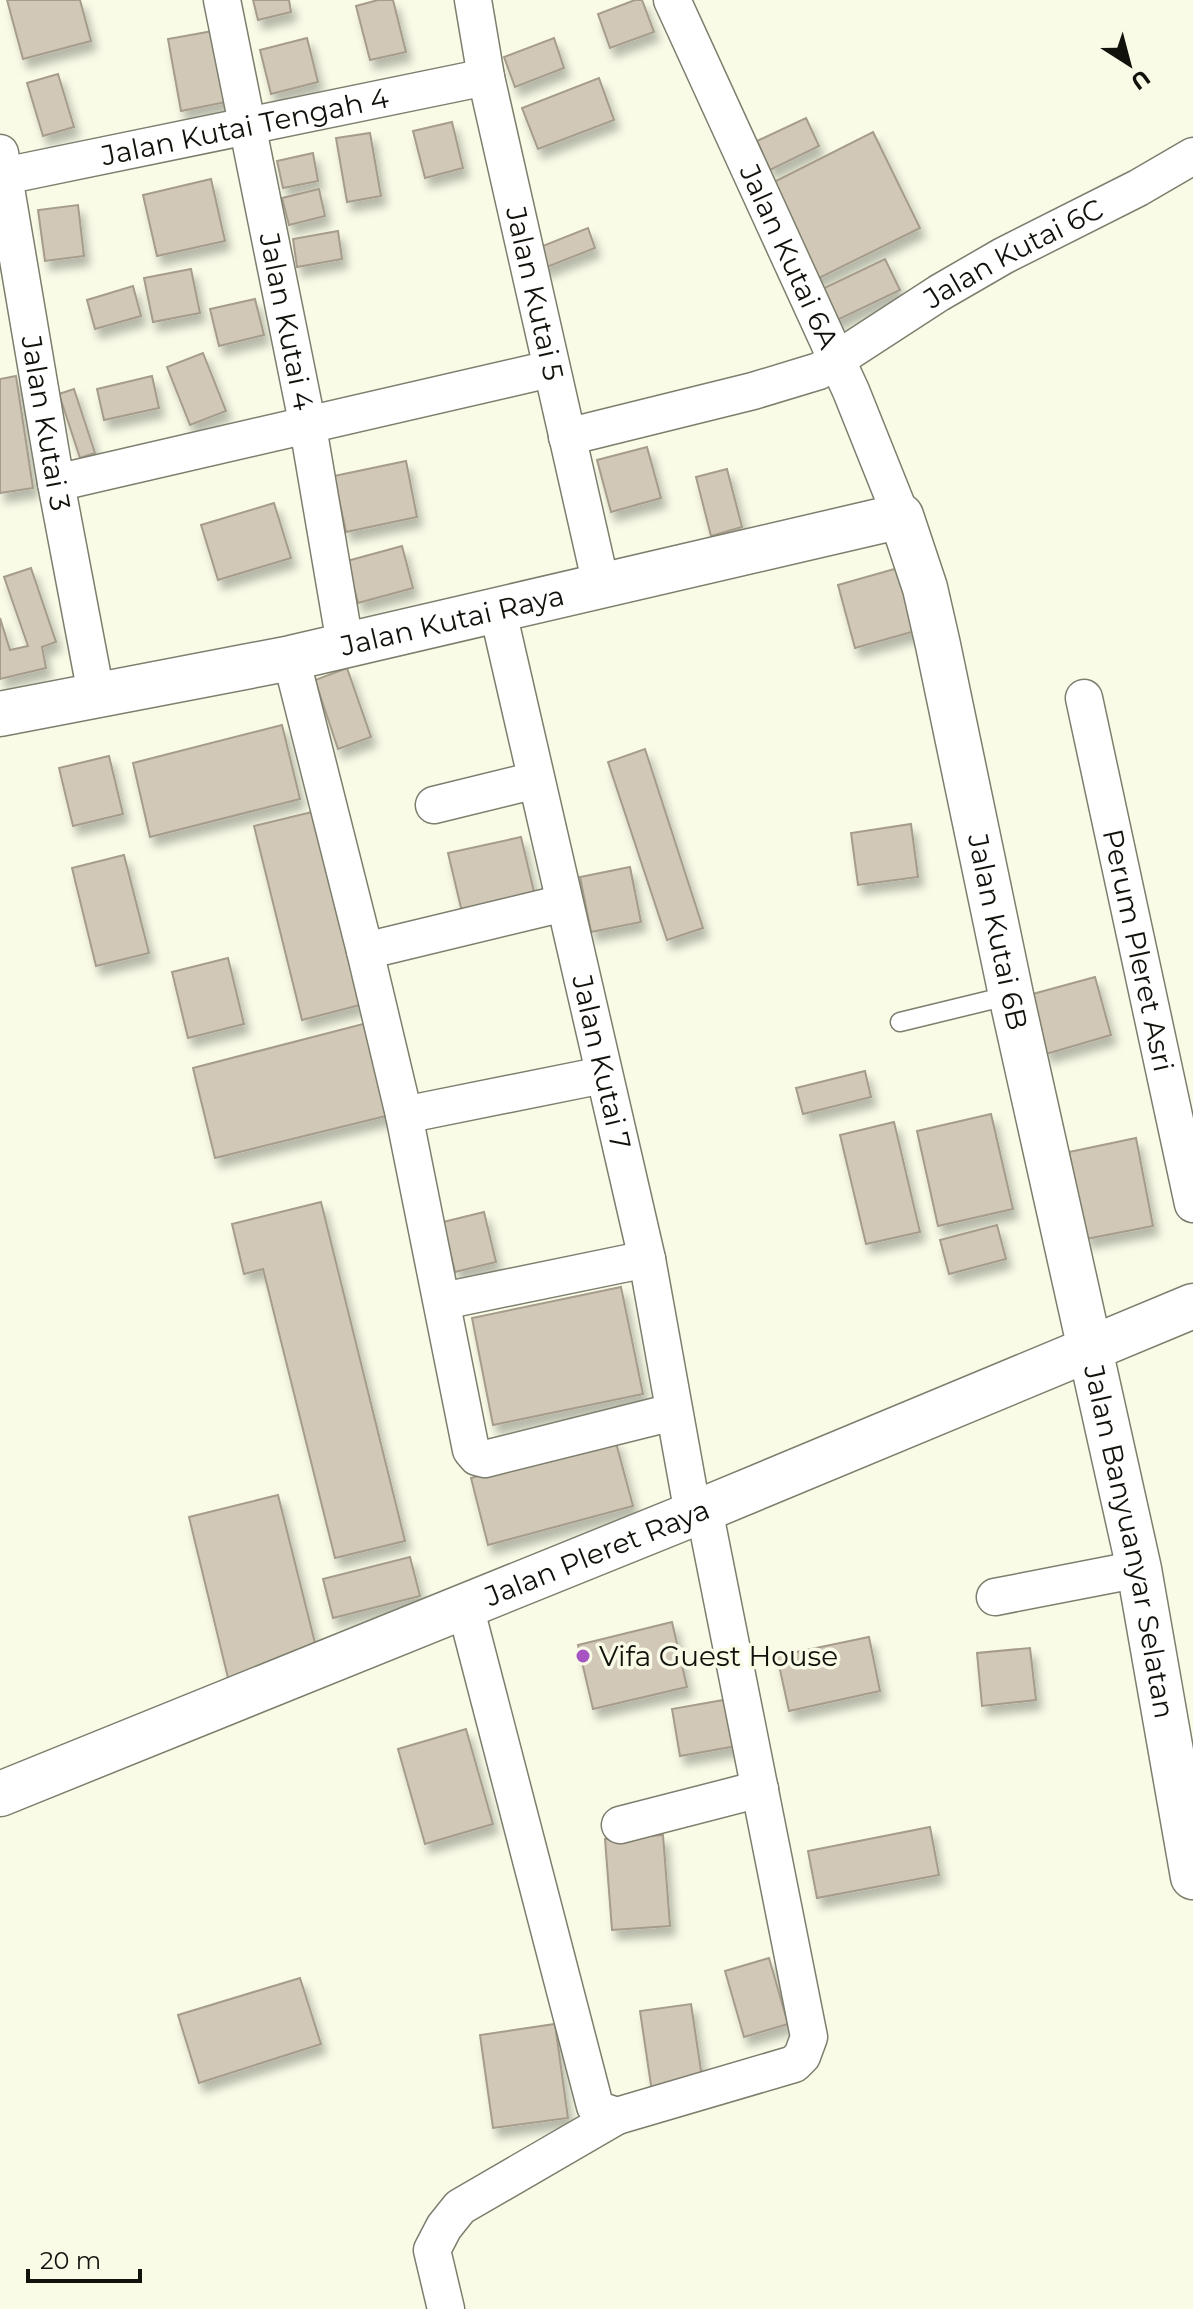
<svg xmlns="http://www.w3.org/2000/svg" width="1193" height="2309" font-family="Montserrat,sans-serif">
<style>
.building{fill:#d2c8b7;stroke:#a69c8c;stroke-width:2;filter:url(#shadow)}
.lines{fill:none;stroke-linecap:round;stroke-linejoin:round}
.lane-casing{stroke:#7d7e6d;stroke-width:21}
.street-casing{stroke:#7d7e6d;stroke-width:39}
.secondary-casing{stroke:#7d7e6d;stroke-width:47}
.lane{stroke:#fff;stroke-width:18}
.street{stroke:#fff;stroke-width:36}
.secondary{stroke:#fff;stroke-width:44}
.poi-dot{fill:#a754c3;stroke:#f9fbe7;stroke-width:3}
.labels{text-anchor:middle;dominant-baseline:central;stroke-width:7;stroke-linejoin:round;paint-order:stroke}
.street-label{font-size:28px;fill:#12120c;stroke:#f9fbe7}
.poi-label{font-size:28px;fill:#12120c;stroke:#f9fbe7;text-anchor:start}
</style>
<defs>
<filter id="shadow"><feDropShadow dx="5" dy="9" stdDeviation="4" flood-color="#0004"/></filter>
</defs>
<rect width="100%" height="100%" fill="#f9fbe7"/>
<!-- building -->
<g class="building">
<path d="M7 0H80L91 41 23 59Z"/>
<path d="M253 0H289L291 12 258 20Z"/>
<path d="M378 0H393L406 52 370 60 356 6Z"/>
<path d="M635 0H642L654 32 610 48 598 14Z"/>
<path d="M213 31 226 102 181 111 168 39Z"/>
<path d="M307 38 318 82 271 94 260 50Z"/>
<path d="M554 38 564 68 515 87 504 57Z"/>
<path d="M58 74 74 127 43 136 27 83Z"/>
<path d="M599 78 614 120 538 149 522 108Z"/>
<path d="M806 118 819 146 770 170 757 141Z"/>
<path d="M452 122 463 168 425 178 413 131Z"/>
<path d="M873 132 920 228 811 282 764 187Z"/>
<path d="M370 133 381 196 347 202 336 138Z"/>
<path d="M313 153 318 181 283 188 277 161Z"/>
<path d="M211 179 225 241 157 256 143 195Z"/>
<path d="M319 189 325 216 289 225 282 198Z"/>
<path d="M78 205 84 256 45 261 38 210Z"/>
<path d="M588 228 595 248 542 269 535 249Z"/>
<path d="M338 231 342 259 297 267 293 239Z"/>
<path d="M885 259 900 290 831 323 816 292Z"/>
<path d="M191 269 200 313 153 322 144 278Z"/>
<path d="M133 286 141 316 95 329 87 300Z"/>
<path d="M255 299 264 335 219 346 210 309Z"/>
<path d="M203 353 226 411 190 425 167 367Z"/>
<path d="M16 376 33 488 0 493V379Z"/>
<path d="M152 376 159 408 104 420 97 389Z"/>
<path d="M74 389 95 453 80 458 59 394Z"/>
<path d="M647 447 661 498 611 512 597 460Z"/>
<path d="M406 461 417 517 346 532 334 476Z"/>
<path d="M727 469 742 527 711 536 696 477Z"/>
<path d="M274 503 291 558 218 580 201 525Z"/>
<path d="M402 546 413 588 358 603 347 561Z"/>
<path d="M31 568 56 642 42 647 46 668 0 679V618L10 650 28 646 4 577Z"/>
<path d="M898 568 915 631 855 648 838 585Z"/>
<path d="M347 668 371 737 338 749 315 680Z"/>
<path d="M282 725 300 799 150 837 133 763Z"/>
<path d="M645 749 703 928 667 940 608 762Z"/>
<path d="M109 756 123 814 73 826 59 768Z"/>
<path d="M312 812 360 1005 302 1020 254 826Z"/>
<path d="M911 824 918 877 858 885 851 833Z"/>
<path d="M521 837 535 896 462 912 448 853Z"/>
<path d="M124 855 149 953 96 966 72 868Z"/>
<path d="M630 867 641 922 591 932 580 877Z"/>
<path d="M228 958 244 1024 188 1038 172 972Z"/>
<path d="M1095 977 1111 1035 1046 1054 1029 995Z"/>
<path d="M367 1023 390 1115 215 1158 193 1068Z"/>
<path d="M865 1071 871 1097 803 1114 796 1088Z"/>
<path d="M991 1114 1013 1209 938 1226 917 1131Z"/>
<path d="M894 1122 920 1232 866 1244 840 1135Z"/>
<path d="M1136 1138 1153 1226 1086 1239 1069 1152Z"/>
<path d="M321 1202 405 1541 335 1558 263 1269 244 1274 232 1224Z"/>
<path d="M484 1212 496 1262 455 1272 443 1222Z"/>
<path d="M997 1225 1006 1259 949 1274 940 1240Z"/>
<path d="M621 1287 643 1394 493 1425 472 1318Z"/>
<path d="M615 1439 633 1506 488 1545 471 1478Z"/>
<path d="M278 1495 319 1659 229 1682 189 1517Z"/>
<path d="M410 1557 420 1596 333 1618 323 1579Z"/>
<path d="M672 1622 687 1687 593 1709 578 1645Z"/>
<path d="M869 1637 880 1691 789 1711 777 1656Z"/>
<path d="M1030 1648 1036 1700 982 1706 977 1653Z"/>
<path d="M729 1699 737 1746 680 1756 672 1709Z"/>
<path d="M466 1729 493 1824 425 1844 398 1749Z"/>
<path d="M930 1827 939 1875 817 1898 808 1851Z"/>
<path d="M663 1835 670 1926 612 1930 605 1839Z"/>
<path d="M769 1958 788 2024 744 2037 725 1971Z"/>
<path d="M300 1978 321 2044 199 2083 178 2015Z"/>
<path d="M691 2004 703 2084 652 2092 640 2011Z"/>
<path d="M555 2024 568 2118 493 2128 480 2035Z"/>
</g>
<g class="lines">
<!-- lane casing -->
<g class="lane-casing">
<path id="lane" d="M900 1022 1011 995"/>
</g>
<!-- street casing -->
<g class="street-casing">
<g id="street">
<path id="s1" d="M222 0 308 427 345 644"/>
<path id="s2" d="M473 0 486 77 601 585"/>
<path id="s3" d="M672 0 851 391 901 516"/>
<path id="s4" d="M0 153 56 483 96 694"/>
<path id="s5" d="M4 176 486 77"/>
<path id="s6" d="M567 437 753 391 819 371 939 293 1003 256 1138 188 1193 156"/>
<path d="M56 483 550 369"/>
<path id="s7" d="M498 612 647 1259 693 1514"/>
<path d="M291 658 365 951 404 1115 471 1450 477 1457 485 1459 673 1412"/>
<path id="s8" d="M1084 698 1193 1204"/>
<path d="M434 805 536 780"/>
<path d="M365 951 564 903"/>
<path d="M404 1115 603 1075"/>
<path d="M443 1301 647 1259"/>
<path d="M995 1597 1139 1569"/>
<path d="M465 1606 595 2106 602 2111 617 2116 794 2064 802 2056 809 2037 704 1509"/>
<path d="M620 1825 760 1789"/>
<path d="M446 2309 432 2250 444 2227 460 2207 617 2116"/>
</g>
</g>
<!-- secondary casing -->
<g class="secondary-casing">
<g id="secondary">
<path id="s9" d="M0 714 291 658 901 516 925 588 938 645 1011 995 1139 1569 1193 1877"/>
<path id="s10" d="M0 1794 693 1514 1193 1306"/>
</g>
</g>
<!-- lane -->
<use href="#lane" class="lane"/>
<!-- street -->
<use href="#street" class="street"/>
<!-- secondary -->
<use href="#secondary" class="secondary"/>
</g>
<!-- markers -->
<circle class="poi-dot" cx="583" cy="1656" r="8"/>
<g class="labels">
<!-- street labels -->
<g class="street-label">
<text stroke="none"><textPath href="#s5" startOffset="246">Jalan Kutai Tengah 4</textPath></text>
<text stroke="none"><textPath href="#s6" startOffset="488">Jalan Kutai 6C</textPath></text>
<text stroke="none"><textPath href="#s3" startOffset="282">Jalan Kutai 6A</textPath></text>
<text stroke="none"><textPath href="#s2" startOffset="300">Jalan Kutai 5</textPath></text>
<text stroke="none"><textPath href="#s1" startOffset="328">Jalan Kutai 4</textPath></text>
<text stroke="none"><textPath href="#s4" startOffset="274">Jalan Kutai 3</textPath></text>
<text stroke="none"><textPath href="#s9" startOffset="462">Jalan Kutai Raya</textPath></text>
<text stroke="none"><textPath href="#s9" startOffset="1350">Jalan Kutai 6B</textPath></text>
<text stroke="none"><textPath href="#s8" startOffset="258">Perum Pleret Asri</textPath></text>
<text stroke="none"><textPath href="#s7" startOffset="462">Jalan Kutai 7</textPath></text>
<text stroke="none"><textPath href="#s9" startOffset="1974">Jalan Banyuanyar Selatan</textPath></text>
<text stroke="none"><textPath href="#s10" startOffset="644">Jalan Pleret Raya</textPath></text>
</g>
<!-- poi labels -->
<g class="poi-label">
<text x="599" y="1656">Vifa Guest House</text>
</g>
</g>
<!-- north arrow -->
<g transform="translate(1129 64) rotate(144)" stroke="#f9fbe7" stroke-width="6" paint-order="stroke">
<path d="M0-6L14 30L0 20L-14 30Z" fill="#12120c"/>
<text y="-12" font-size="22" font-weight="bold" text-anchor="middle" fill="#12120c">U</text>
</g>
<!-- scale -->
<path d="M28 2269v12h112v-12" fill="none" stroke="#12120c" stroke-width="4"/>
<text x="40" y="2269" font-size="24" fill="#12120c" stroke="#f9fbe7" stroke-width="6" paint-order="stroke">20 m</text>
</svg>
